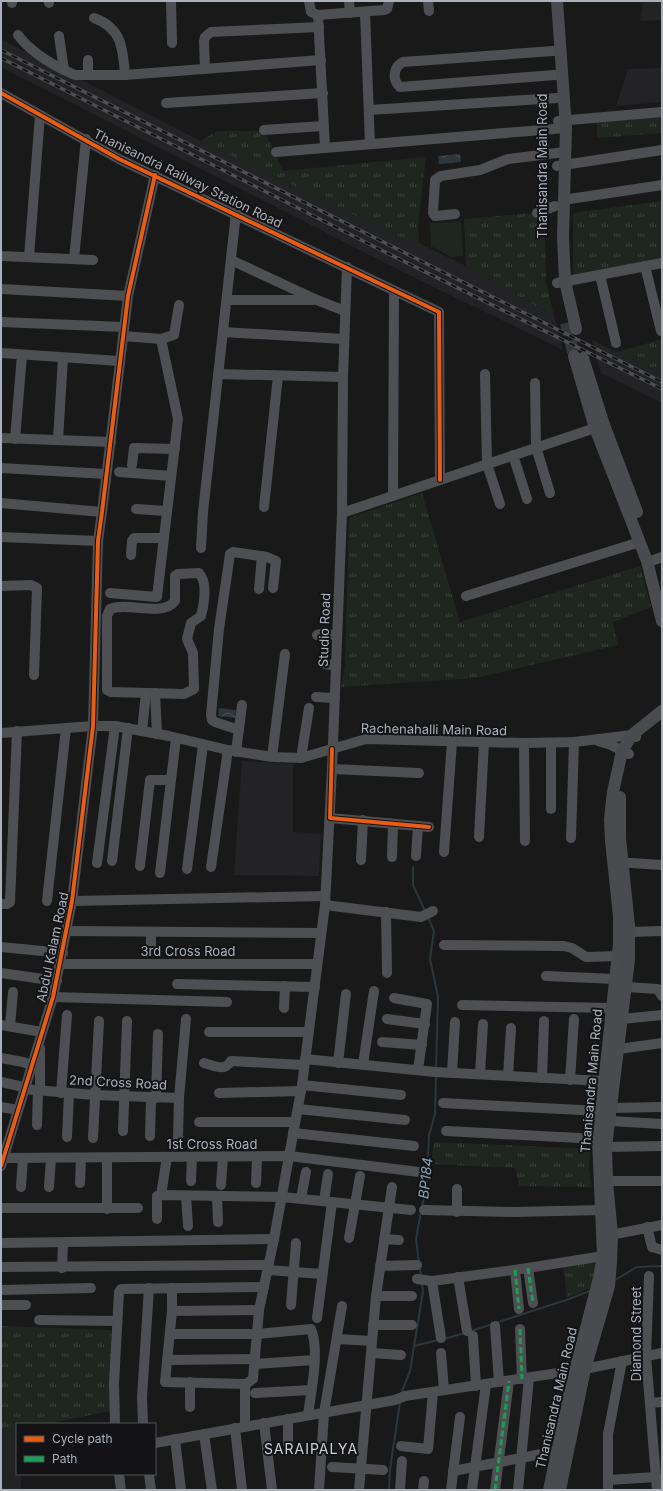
<svg xmlns="http://www.w3.org/2000/svg" width="663" height="1491" font-family="Inter,sans-serif">
<style>
.built{fill:#232325}
.grass{fill:url(#grass-tufts)}
.green{fill:#1f261f}
.water{fill:url(#water-waves)}
.lines{fill:none;stroke-linecap:round;stroke-linejoin:round}
.stream{stroke:#2c363b;stroke-width:2}
.major-tunnel{stroke:#363739;stroke-width:12;stroke-dasharray:12 6;stroke-linecap:butt}
.minor{stroke:#4d4f52;stroke-width:10}
.major{stroke:#4a4b4e;stroke-width:12}
.rail-casing{stroke:#4d4f51;stroke-width:3.5}
.rail{stroke:#131315;stroke-width:2;stroke-dasharray:6;stroke-linecap:butt}
.quiet{stroke:#1a9f57;stroke-width:3;stroke-dasharray:6 3;stroke-linecap:butt}
.cycleway-casing{stroke:#131315;stroke-width:6}
.cycleway{stroke:#e95d12;stroke-width:4}
.labels{text-anchor:middle;dominant-baseline:central;stroke-width:4;stroke-linejoin:round;paint-order:stroke}
.street-label{font-size:13px;fill:#aab1ba;stroke:#131315}
.water-label{font-size:14px;font-style:italic;fill:#82a5b4;stroke:#131315}
.neighbourhood-label{font-size:14px;letter-spacing:1px;fill:#cbd0d6;stroke:#131315}
</style>
<defs>
<pattern id="grass-tufts" width="24" height="20" patternUnits="userSpaceOnUse"><rect width="24" height="20" fill="#1f261f"/><path d="M3 7l-1-3M5 7V3M7 7l1-3M15 17l-1-3M17 17v-4M19 17l1-3" fill="none" stroke="#3d433d"/></pattern>
<pattern id="water-waves" width="16" height="10" patternUnits="userSpaceOnUse"><rect width="16" height="10" fill="#2c363b"/><path d="M0 5q4-4 8 0t8 0" fill="none" stroke="#485155"/></pattern>
</defs>
<rect width="100%" height="100%" fill="#191919"/>
<!-- built -->
<g class="built">
<path d="M643 1H662V20L640 21Z"/>
<path d="M1 39 201 141 408 241 419 243 466 266 554 316 563 350 401 271 1 67Z"/>
<path d="M662 68V102L616 106 628 69Z"/>
<path d="M592 340 662 374V403L601 373Z"/>
<path d="M242 761 293 764V832L321 834 319 876 234 875Z"/>
<path d="M17 1430V1474H21V1490H1V1433Z"/>
</g>
<!-- grass -->
<g class="grass">
<path d="M662 117V133L597 138V122Z"/>
<path d="M217 131H264L283 171 426 157 418 224 419 243 408 241 201 141Z"/>
<path d="M544 199 546 282 554 316 466 266 464 219 533 213Z"/>
<path d="M662 201V258L573 276V213Z"/>
<path d="M662 339V374L617 352Z"/>
<path d="M422 493 460 622 640 566 651 607 613 622 618 645 476 678 341 687 345 665 349 518Z"/>
<path d="M434 1142 590 1149 589 1171 592 1187 519 1186 515 1168 431 1164Z"/>
<path d="M597 1260 591 1288 567 1297 563 1267Z"/>
<path d="M1 1326 111 1330 110 1411 46 1424H17V1430L1 1433Z"/>
</g>
<!-- green -->
<path class="green" d="M461 222 463 256 451 257 431 246 430 223Z"/>
<!-- water -->
<g class="water">
<path d="M460 154 461 162 439 164 438 156Z"/>
<path d="M219 708 236 710 235 718 218 716Z"/>
</g>
<g class="lines">
<!-- stream -->
<g class="stream">
<path d="M413 867V885L425 911"/>
<path d="M428 917 434 931 430 959 438 997 436 1069"/>
<path d="M422 1207 427 1181 429 1135 435 1114 436 1075"/>
<path d="M419 1263 416 1239 421 1212"/>
<path d="M420 1267 421 1276"/>
<path d="M615 1280 637 1267 662 1266"/>
<path d="M471 1331 569 1299 592 1290"/>
<path d="M444 1339 465 1333"/>
<path d="M414 1346 438 1340"/>
<path d="M401 1394 410 1371 423 1291 422 1283"/>
<path d="M389 1490 390 1469 400 1402"/>
</g>
<!-- major-tunnel -->
<path class="major-tunnel" d="M566 323 574 356"/>
<!-- minor -->
<g class="minor">
<path d="M12 1V3"/>
<path d="M171 1 172 43"/>
<path d="M309 1 311 12 318 15 384 10 387 9 389 1"/>
<path d="M349 1 350 13"/>
<path d="M428 1 429 11"/>
<path d="M49 3V1"/>
<path d="M365 12 370 144"/>
<path d="M318 15 325 148"/>
<path d="M94 18C122 28 123 49 125 75"/>
<path d="M18 35C30 51 46 61 64 70"/>
<path d="M59 36 64 70 75 75H125L321 60"/>
<path d="M553 51 403 62C393 67 392 80 400 87L555 75"/>
<path d="M88 60V75"/>
<path d="M205 69 204 41 205 37 211 32 319 27"/>
<path d="M1 93 119 159 439 312 440 480"/>
<path d="M166 103 323 93"/>
<path d="M369 110 557 98"/>
<path d="M558 121 662 112"/>
<path d="M264 130 323 126"/>
<path d="M276 152 566 128"/>
<path d="M557 166 662 150"/>
<path d="M563 200 662 185"/>
<path d="M537 213 555 206"/>
<path d="M455 214 435 216 433 213 435 180 441 176 480 170 508 159 565 152"/>
<path d="M1 256 93 260"/>
<path d="M29 257 40 115"/>
<path d="M74 259 86 139"/>
<path d="M231 260 317 300 345 311"/>
<path d="M645 266 661 331"/>
<path d="M600 275 616 343"/>
<path d="M557 283 662 263"/>
<path d="M1 289 128 296"/>
<path d="M227 300H313"/>
<path d="M1 322 124 327"/>
<path d="M223 332 344 339"/>
<path d="M123 336 161 339 174 335 179 305"/>
<path d="M1 353 119 361"/>
<path d="M218 374 343 377"/>
<path d="M485 374 487 464 500 504"/>
<path d="M535 383 536 447 550 493"/>
<path d="M1 438 111 442"/>
<path d="M15 439 22 355"/>
<path d="M58 440 63 358"/>
<path d="M513 455 527 499"/>
<path d="M132 465 134 448 175 449"/>
<path d="M1 468 106 474"/>
<path d="M119 472 171 476"/>
<path d="M393 496 394 291"/>
<path d="M1 503 102 512"/>
<path d="M264 507 278 376"/>
<path d="M136 509 167 511"/>
<path d="M342 513 601 426"/>
<path d="M1 537 98 541"/>
<path d="M201 548 203 512 236 213"/>
<path d="M131 555 132 541 134 538H163"/>
<path d="M654 560 662 557"/>
<path d="M199 573C208 583 204 604 201 616L191 623 187 639 193 653 194 689 184 694 111 692 107 690V616L110 609C127 601 162 618 175 601V576L178 574Z"/>
<path d="M1 586 31 585 37 588 34 675"/>
<path d="M259 589 262 556"/>
<path d="M110 593 157 597 178 419 161 339"/>
<path d="M466 596 640 542"/>
<path d="M317 635 320 634 337 635"/>
<path d="M325 664 336 666"/>
<path d="M155 693 157 734"/>
<path d="M316 697 335 698"/>
<path d="M239 730 215 722 212 720 211 715 219 629 230 554 233 552 267 557 276 561 273 588"/>
<path d="M142 731 146 693"/>
<path d="M1 733 93 726H115L169 736 228 750 272 757 301 758 366 739 524 743 574 742 632 735 636 737"/>
<path d="M598 741 611 745 629 754"/>
<path d="M524 743 525 841"/>
<path d="M551 743V809"/>
<path d="M236 752 242 705"/>
<path d="M272 757 285 654"/>
<path d="M301 758 309 708"/>
<path d="M332 769 419 773"/>
<path d="M330 818 429 827"/>
<path d="M479 837 484 742"/>
<path d="M571 838 574 742"/>
<path d="M444 852 452 742"/>
<path d="M416 856 418 826"/>
<path d="M392 857 393 824"/>
<path d="M361 860 363 820"/>
<path d="M112 861 128 728"/>
<path d="M616 862 662 865"/>
<path d="M97 863 115 726"/>
<path d="M140 866 150 780H170"/>
<path d="M211 867 228 750"/>
<path d="M187 869 203 745"/>
<path d="M160 873 176 738"/>
<path d="M47 901 66 728"/>
<path d="M72 901 325 896"/>
<path d="M1 904H7L10 902 17 731"/>
<path d="M325 905 421 917 433 911"/>
<path d="M386 912 387 973"/>
<path d="M67 931 320 933"/>
<path d="M151 932V951"/>
<path d="M629 932 662 931"/>
<path d="M444 945 564 946 572 948 586 957 618 956"/>
<path d="M1 947 63 953"/>
<path d="M61 964H316"/>
<path d="M1 973 57 981"/>
<path d="M546 976 616 979"/>
<path d="M177 984 315 987"/>
<path d="M626 987 658 989 662 996"/>
<path d="M53 997 227 1002"/>
<path d="M394 998 427 1004 418 1070"/>
<path d="M462 1005 612 1008"/>
<path d="M284 1008 285 986"/>
<path d="M387 1019 425 1024"/>
<path d="M622 1019 662 1015"/>
<path d="M1 1025 42 1032"/>
<path d="M10 1026 13 992"/>
<path d="M209 1032H308"/>
<path d="M382 1042 422 1045"/>
<path d="M619 1049 662 1043"/>
<path d="M1 1058 23 1062 31 1065"/>
<path d="M305 1059 435 1072 604 1081"/>
<path d="M204 1063C215 1066 224 1072 231 1061L304 1065"/>
<path d="M338 1063 346 994"/>
<path d="M363 1064 374 991"/>
<path d="M452 1073 455 1022"/>
<path d="M480 1074 483 1024"/>
<path d="M508 1076 511 1028"/>
<path d="M542 1078 544 1021"/>
<path d="M570 1080 574 1019"/>
<path d="M1 1082 19 1086 24 1089 94 1095 179 1098"/>
<path d="M302 1085 401 1095"/>
<path d="M40 1091V1048"/>
<path d="M61 1093 67 1015"/>
<path d="M219 1093 301 1091"/>
<path d="M156 1098 158 1034"/>
<path d="M443 1103 600 1111"/>
<path d="M1 1107 18 1110"/>
<path d="M612 1108 662 1107"/>
<path d="M298 1109 405 1120"/>
<path d="M610 1121 662 1124"/>
<path d="M199 1122H295"/>
<path d="M37 1125 38 1090"/>
<path d="M123 1131 127 1021"/>
<path d="M446 1131 598 1139"/>
<path d="M293 1133 414 1146"/>
<path d="M150 1136 151 1098"/>
<path d="M67 1137 69 1094"/>
<path d="M93 1138 99 1021"/>
<path d="M178 1138 179 1098 186 1019"/>
<path d="M606 1147 662 1146"/>
<path d="M3 1158 289 1156 419 1172"/>
<path d="M1 1166 53 997 72 901 93 726 98 541 102 512 128 296 155 175"/>
<path d="M191 1181 192 1157"/>
<path d="M607 1181H662"/>
<path d="M80 1183 81 1158"/>
<path d="M256 1183 257 1157"/>
<path d="M221 1185 223 1157"/>
<path d="M21 1187 23 1158"/>
<path d="M49 1187 51 1158"/>
<path d="M161 1195 167 1157"/>
<path d="M186 1196 188 1226"/>
<path d="M217 1196 218 1222"/>
<path d="M301 1198 306 1172"/>
<path d="M324 1201 328 1174"/>
<path d="M1 1208H138"/>
<path d="M107 1209V1158"/>
<path d="M424 1210 515 1212 601 1210"/>
<path d="M457 1212V1189"/>
<path d="M157 1219V1196L161 1195 282 1197 411 1210"/>
<path d="M647 1227 652 1247 662 1250"/>
<path d="M605 1236 662 1225"/>
<path d="M349 1238 360 1176"/>
<path d="M384 1239 399 1240"/>
<path d="M1 1243 274 1239"/>
<path d="M380 1266 417 1265"/>
<path d="M1 1267 269 1265"/>
<path d="M62 1268 63 1243"/>
<path d="M528 1268 533 1303"/>
<path d="M268 1270 322 1274"/>
<path d="M515 1270 519 1309"/>
<path d="M649 1276 646 1356 657 1490"/>
<path d="M458 1277 467 1331"/>
<path d="M417 1279 432 1281 528 1268 603 1256"/>
<path d="M432 1281 441 1338"/>
<path d="M172 1288V1311L165 1382 246 1384"/>
<path d="M1 1290 91 1288"/>
<path d="M376 1296H412"/>
<path d="M1 1305H26"/>
<path d="M291 1305 296 1243"/>
<path d="M172 1311 259 1310"/>
<path d="M317 1318 332 1202"/>
<path d="M39 1320 117 1321"/>
<path d="M373 1325H412"/>
<path d="M495 1326 499 1382"/>
<path d="M520 1329 522 1379"/>
<path d="M170 1334H257L311 1329C320 1350 311 1392 308 1415"/>
<path d="M473 1336 476 1386"/>
<path d="M337 1339 372 1341"/>
<path d="M371 1353 401 1355"/>
<path d="M441 1353 444 1390"/>
<path d="M167 1360 255 1359"/>
<path d="M255 1364 314 1360"/>
<path d="M190 1382V1407"/>
<path d="M255 1393 311 1390"/>
<path d="M650 1403 662 1402"/>
<path d="M264 1423 272 1490"/>
<path d="M115 1424 114 1384 119 1292 121 1289 264 1287"/>
<path d="M143 1424 142 1397 149 1288"/>
<path d="M245 1427V1389L246 1384 253 1379 259 1310 274 1239 302 1085 325 905 332 769 342 513 343 377 347 267"/>
<path d="M235 1428 242 1490"/>
<path d="M204 1434 212 1490"/>
<path d="M175 1439 181 1490"/>
<path d="M155 1443 395 1400 405 1396 585 1369 662 1353"/>
<path d="M288 1444V1419"/>
<path d="M401 1446 428 1449 433 1392"/>
<path d="M332 1467 383 1470"/>
<path d="M453 1471 557 1451"/>
<path d="M119 1474 121 1490"/>
<path d="M149 1474 151 1490"/>
<path d="M608 1480 656 1477"/>
<path d="M319 1490 324 1413 342 1306"/>
<path d="M359 1490 376 1296 392 1187"/>
<path d="M400 1490 402 1461"/>
<path d="M423 1490 424 1481"/>
<path d="M451 1490 460 1417"/>
<path d="M472 1490 486 1384"/>
<path d="M495 1490 509 1381"/>
<path d="M518 1490 529 1378"/>
<path d="M608 1490V1434L622 1361"/>
</g>
<!-- major -->
<g class="major">
<path d="M557 1 566 128 563 237 565 281 576 329"/>
<path d="M574 356 595 428 647 561 662 621"/>
<path d="M583 358 604 425 637 512"/>
<path d="M549 1490 572 1382 599 1278 603 1256 598 1139 619 944V916L611 841 610 819 613 792 622 751 632 735 662 711"/>
<path d="M560 1490 585 1369 609 1286 611 1263 612 1235 607 1181 606 1147 629 960V926L620 838V797"/>
</g>
<!-- rail casing -->
<g class="rail-casing">
<g id="rail">
<path d="M1 50 662 382"/>
<path d="M1 58 379 249 662 389"/>
</g>
</g>
<!-- rail -->
<use href="#rail" class="rail"/>
<!-- quiet -->
<g class="quiet">
<path d="M528 1268 533 1303"/>
<path d="M515 1270 519 1309"/>
<path d="M520 1329 522 1379"/>
<path d="M495 1490 509 1381"/>
</g>
<!-- cycleway casing -->
<g class="cycleway-casing">
<g id="cycleway">
<path d="M1 93 119 159 439 312 440 480"/>
<path d="M332 749 330 818 429 827"/>
<path d="M1 1166 53 997 72 901 93 726 98 541 102 512 128 296 155 175"/>
</g>
</g>
<!-- cycleway -->
<use href="#cycleway" class="cycleway"/>
</g>
<g class="labels">
<!-- street labels -->
<g class="street-label">
<text transform="translate(542 166) rotate(-90)">Thanisandra Main Road</text>
<text transform="translate(188 178) rotate(26)">Thanisandra Railway Station Road</text>
<text transform="translate(324 630) rotate(-88)">Studio Road</text>
<text transform="translate(434 729) rotate(1)">Rachenahalli Main Road</text>
<text transform="translate(52 947) rotate(-78)">Abdul Kalam Road</text>
<text x="188" y="951">3rd Cross Road</text>
<text transform="translate(591 1081) rotate(-85)">Thanisandra Main Road</text>
<text transform="translate(118 1082) rotate(3)">2nd Cross Road</text>
<text x="212" y="1144">1st Cross Road</text>
<text transform="translate(636 1334) rotate(-90)">Diamond Street</text>
<text transform="translate(556 1398) rotate(-77)">Thanisandra Main Road</text>
</g>
<!-- water labels -->
<g class="water-label">
<text transform="translate(425 1178) rotate(-84)">BP184</text>
</g>
<!-- neighbourhood labels -->
<g class="neighbourhood-label">
<text x="311" y="1448">SARAIPALYA</text>
</g>
</g>
<!-- border -->
<rect width="663" height="1491" fill="none" stroke="#aab1ba" stroke-width="4"/>
<!-- legend -->
<rect x="16" y="1423" width="140" height="52" fill="#131315" stroke="#4f5257"/>
<rect x="24" y="1436" width="20" height="6" fill="#e95d12" stroke="#4f5257"/>
<text x="52" y="1443" font-size="12" fill="#aab1ba">Cycle path</text>
<rect x="24" y="1456" width="20" height="6" fill="#1a9f57" stroke="#4f5257"/>
<text x="52" y="1463" font-size="12" fill="#aab1ba">Path</text>
</svg>
